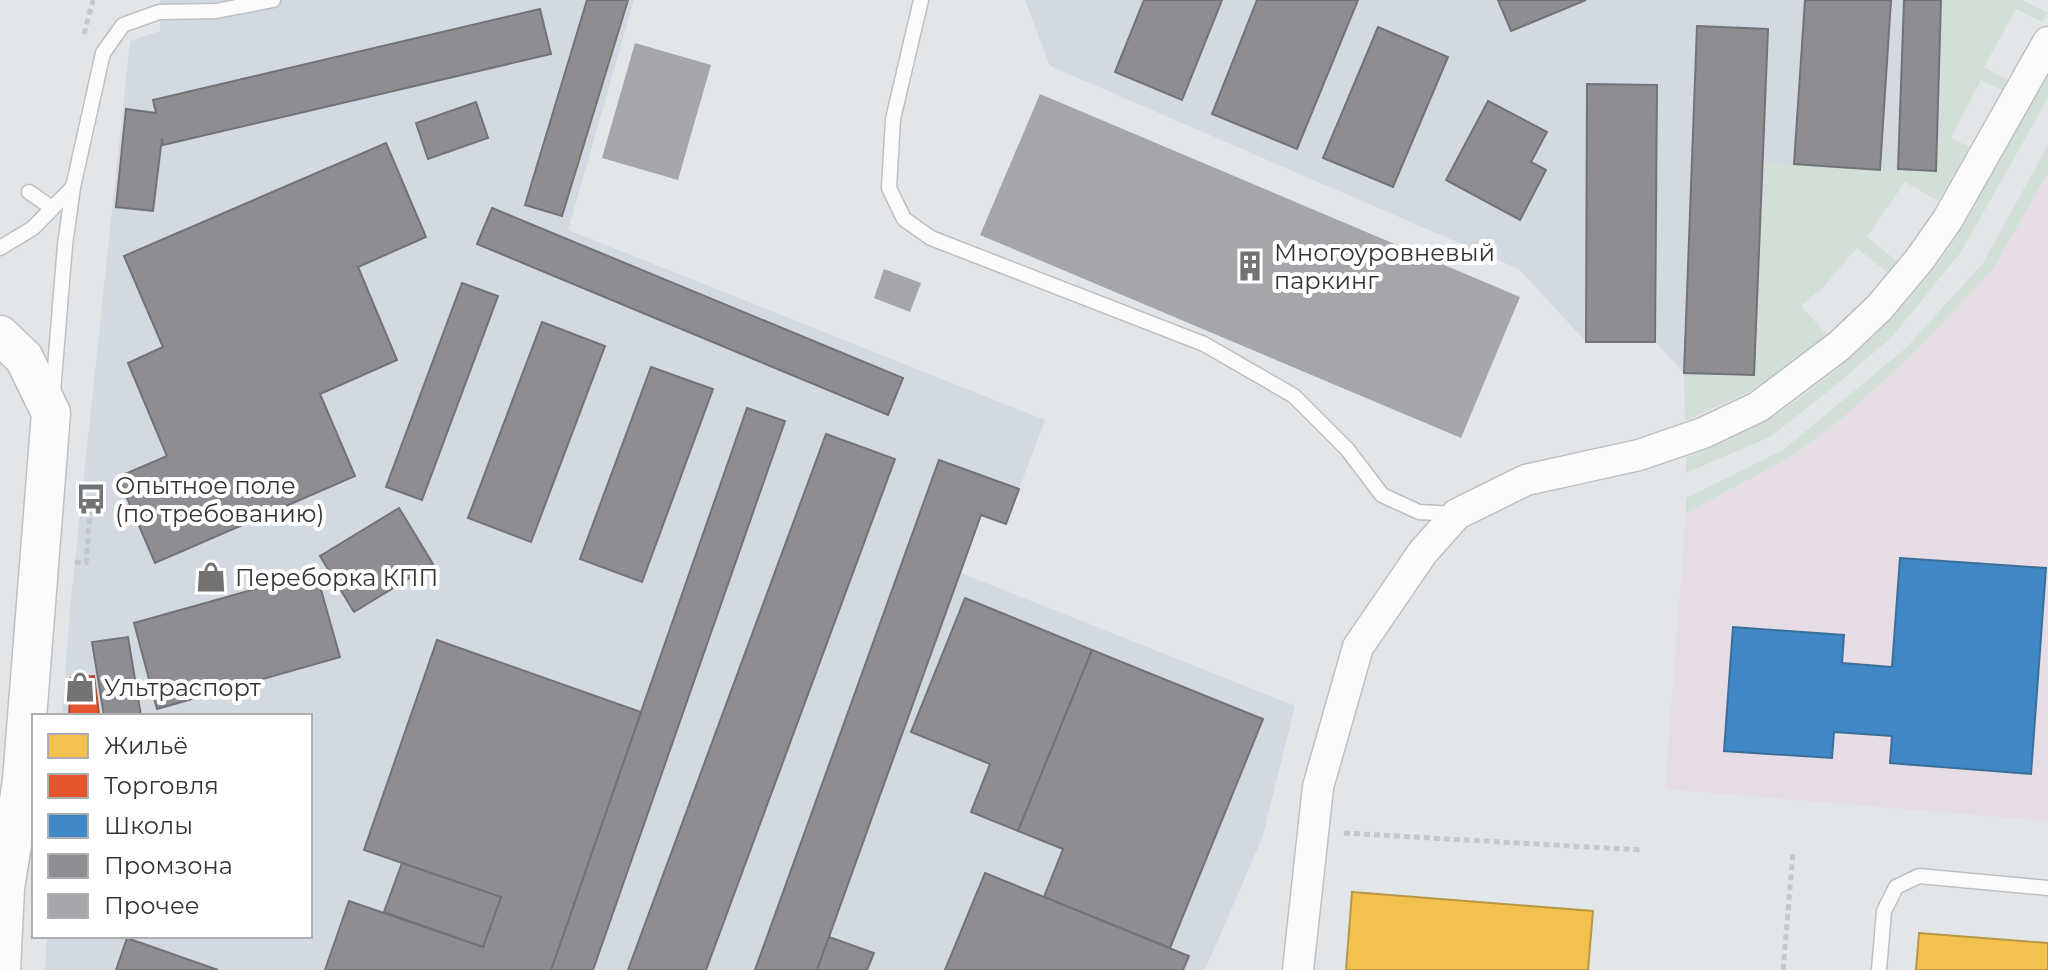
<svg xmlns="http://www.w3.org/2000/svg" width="2048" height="970" font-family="Montserrat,sans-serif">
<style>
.built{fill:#d3d9e1}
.education{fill:#e6dce5}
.green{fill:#d2dfd7}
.homes{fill:#f2c14e;stroke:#b99747;stroke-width:2}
.shops{fill:#e4572e;stroke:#af4d31;stroke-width:2}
.schools{fill:#3f88c5;stroke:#3b6f9a;stroke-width:2}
.industry{fill:#8d8d92;stroke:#727377;stroke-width:2}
.building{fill:#a4a6a9}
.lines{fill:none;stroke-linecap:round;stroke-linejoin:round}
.service-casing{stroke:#bdbfc1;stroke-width:17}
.minor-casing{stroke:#bdbfc1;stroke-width:33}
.tertiary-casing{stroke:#bdbfc1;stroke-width:41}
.path{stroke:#c6c7c8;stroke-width:5;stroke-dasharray:6 4;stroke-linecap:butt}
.service{stroke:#fbfbfc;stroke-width:14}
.minor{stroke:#fbfbfc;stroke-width:30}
.tertiary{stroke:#fbfbfc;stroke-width:38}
.labels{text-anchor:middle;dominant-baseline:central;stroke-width:8;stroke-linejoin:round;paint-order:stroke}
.poi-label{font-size:24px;fill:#333537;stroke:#fff;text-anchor:start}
</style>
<rect width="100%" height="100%" fill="#e3e6e9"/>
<!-- built -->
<g class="built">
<path d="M160 0H634L568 230 1045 420 1006 524 981 516 961 573 1295 706 1263 836 1205 970H45L47 936H310V716H62L70 608 130 41 160 31Z"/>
<path d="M1025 0H1941L1936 171 1880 170 1754 375 1684 373 1655 342H1586L1519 269 1050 66Z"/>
</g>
<!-- education -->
<path class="education" d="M2048 173V821L1665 789 1686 513 1789 458 1993 269Z"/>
<!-- green -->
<g class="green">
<path d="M1941 0H2023L2048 13 2042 22 2016 9 1984 67 2010 82 2005 92 1981 80 1951 137 1974 150 1938 201 1905 182 1867 237 1897 261 1888 273 1857 248 1823 287 1801 306 1827 335 1759 387 1685 421 1684 373 1754 375 1762 163 1935 171Z"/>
<path d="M2048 73V98L1961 252 1891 338 1825 394 1770 437 1686 473V457C1788 424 1888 335 1949 248 1961 230 1971 209 1982 190 2004 151 2026 112 2048 73Z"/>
<path d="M2048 145V173L1993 269 1912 355 1840 420 1789 458 1686 513V498L1783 450 1906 348 1983 263Z"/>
</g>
<!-- homes -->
<g class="homes">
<path d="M1352 892 1593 911 1588 970H1346Z"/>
<path d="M1919 933 2048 943V970H1916Z"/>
</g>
<!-- shops -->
<path class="shops" d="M94 676 99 714 69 716 71 678Z"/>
<!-- schools -->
<path class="schools" d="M1900 558 2046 568 2031 774 1890 763 1892 736 1834 732 1832 758 1724 751 1733 627 1844 635 1842 663 1892 667Z"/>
<!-- industry -->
<g class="industry">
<path d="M587 0H628L562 216 525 205Z"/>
<path d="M1144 0H1222L1182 100 1115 72Z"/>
<path d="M1257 0H1358L1297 149 1212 114Z"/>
<path d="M1498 0H1586L1511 31Z"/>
<path d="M1805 0H1891L1880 170 1794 164Z"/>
<path d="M1904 0H1941L1936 171 1898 169Z"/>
<path d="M540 9 551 54 163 145 162 138 153 211 116 207 126 109 156 113 153 100Z"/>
<path d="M1697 26 1768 29 1754 375 1684 373Z"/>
<path d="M1378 27 1448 57 1393 187 1323 158Z"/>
<path d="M1587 84 1657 85 1655 342H1586Z"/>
<path d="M1488 101 1547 132 1531 162 1546 170 1520 220 1446 180Z"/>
<path d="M476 102 488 138 428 159 416 123Z"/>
<path d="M386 143 426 237 358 267 397 360 320 394 355 476 155 563 118 477 167 456 128 363 163 347 124 256Z"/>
<path d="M492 208 903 378 888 415 477 244Z"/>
<path d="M462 283 498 296 422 500 386 487Z"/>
<path d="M542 322 605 346 531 542 468 518Z"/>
<path d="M651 367 713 389 642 582 580 559Z"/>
<path d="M747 408 785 421 593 970H551Z"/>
<path d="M826 434 895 459 706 970H628Z"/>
<path d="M939 460 1019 489 1006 524 981 515 817 970H755Z"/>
<path d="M399 508 433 564 354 612 320 556Z"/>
<path d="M316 572 340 657 157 709 134 623Z"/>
<path d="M965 598 1092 650 1018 831 971 812 990 764 911 732Z"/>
<path d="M128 637 141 716H104L92 642Z"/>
<path d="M437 640 641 712 551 970H325L349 901 483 947 501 897 364 850Z"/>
<path d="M1092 650 1263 719 1170 948 1044 897 1063 849 1018 831Z"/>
<path d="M402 863 501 897 483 947 384 912Z"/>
<path d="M985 873 1189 956 1183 970H945Z"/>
<path d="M829 937 874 953 867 970H817Z"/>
<path d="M127 938 218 970H116Z"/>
</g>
<!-- building -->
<g class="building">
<path d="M635 43 711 65 678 180 602 158Z"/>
<path d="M1040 94 1520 297 1461 438 980 235Z"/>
<path d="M884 269 921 283 910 312 874 298Z"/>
</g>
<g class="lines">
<!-- service casing -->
<g class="service-casing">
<g id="service">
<path d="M921 0 893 119 889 188 904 219 931 238 1204 344 1294 396 1347 449 1382 495 1419 512 1456 514"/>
<path d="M29 192 52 208"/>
<path d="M0 248 33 228 73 187"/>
<path d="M53 392 65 245 73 187 103 53 123 25 159 12 216 11 273 0"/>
<path d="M1879 970 1884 911 1896 887 1919 876 2048 888"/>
</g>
</g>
<!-- minor casing -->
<g class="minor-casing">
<path id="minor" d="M1298 970 1318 787 1358 647 1423 552 1457 514 1526 480 1639 455 1703 433 1758 407 1839 346 1880 307 1920 259 1948 219 2048 42"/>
</g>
<!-- tertiary casing -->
<g class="tertiary-casing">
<path id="tertiary" d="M0 335 24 358 51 413 22 781 5 888 1 970"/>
</g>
<!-- path -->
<g class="path">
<path d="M84 34 93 0"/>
<path d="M75 562 86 563 91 499"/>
<path d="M1344 833 1641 850"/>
<path d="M1783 970 1793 853"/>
</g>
<!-- service -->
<use href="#service" class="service"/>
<!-- minor -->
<use href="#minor" class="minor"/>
<!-- tertiary -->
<use href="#tertiary" class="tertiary"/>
</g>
<!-- icons -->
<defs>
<g id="building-bare" transform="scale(2.4)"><path d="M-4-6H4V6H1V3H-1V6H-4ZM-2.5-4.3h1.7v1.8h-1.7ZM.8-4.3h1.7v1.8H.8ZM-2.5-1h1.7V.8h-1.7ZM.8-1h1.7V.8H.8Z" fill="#717375" stroke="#fff" stroke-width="2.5" paint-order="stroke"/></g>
<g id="bus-bare" transform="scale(2.4)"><path d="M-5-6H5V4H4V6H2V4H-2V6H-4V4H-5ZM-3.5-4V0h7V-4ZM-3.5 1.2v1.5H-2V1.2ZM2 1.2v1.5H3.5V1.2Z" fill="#717375" stroke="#fff" stroke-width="2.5" paint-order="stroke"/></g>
<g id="shop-bare" transform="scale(2.4)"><path d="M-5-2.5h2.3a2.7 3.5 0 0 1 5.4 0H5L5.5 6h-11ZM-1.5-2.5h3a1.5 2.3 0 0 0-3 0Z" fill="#717375" stroke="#fff" stroke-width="2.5" paint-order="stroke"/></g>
</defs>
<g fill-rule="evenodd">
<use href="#building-bare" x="1250" y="266"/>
<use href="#bus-bare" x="91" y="499"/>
<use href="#shop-bare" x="211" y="577"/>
<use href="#shop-bare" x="80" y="687"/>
</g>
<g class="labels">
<!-- poi labels -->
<g class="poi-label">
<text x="1274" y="252">Многоуровневый<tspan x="1274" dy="28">паркинг</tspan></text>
<text x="115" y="485">Опытное поле<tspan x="115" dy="28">(по требованию)</tspan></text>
<text x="235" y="577">Переборка КПП</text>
<text x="104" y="687">Ультраспорт</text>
</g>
</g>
<!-- legend -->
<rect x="32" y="714" width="280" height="224" fill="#ffffff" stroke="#adaeaf" stroke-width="2"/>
<rect x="48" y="734" width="40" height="24" fill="#f2c14e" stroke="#adaeaf" stroke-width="2"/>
<text x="104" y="754" font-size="24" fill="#333537">Жильё</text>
<rect x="48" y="774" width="40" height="24" fill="#e4572e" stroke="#adaeaf" stroke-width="2"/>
<text x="104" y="794" font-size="24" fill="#333537">Торговля</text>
<rect x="48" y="814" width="40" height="24" fill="#3f88c5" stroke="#adaeaf" stroke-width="2"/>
<text x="104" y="834" font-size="24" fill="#333537">Школы</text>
<rect x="48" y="854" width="40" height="24" fill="#8d8d92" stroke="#adaeaf" stroke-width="2"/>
<text x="104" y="874" font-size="24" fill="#333537">Промзона</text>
<rect x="48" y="894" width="40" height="24" fill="#a4a6a9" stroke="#adaeaf" stroke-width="2"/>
<text x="104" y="914" font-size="24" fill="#333537">Прочее</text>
</svg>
